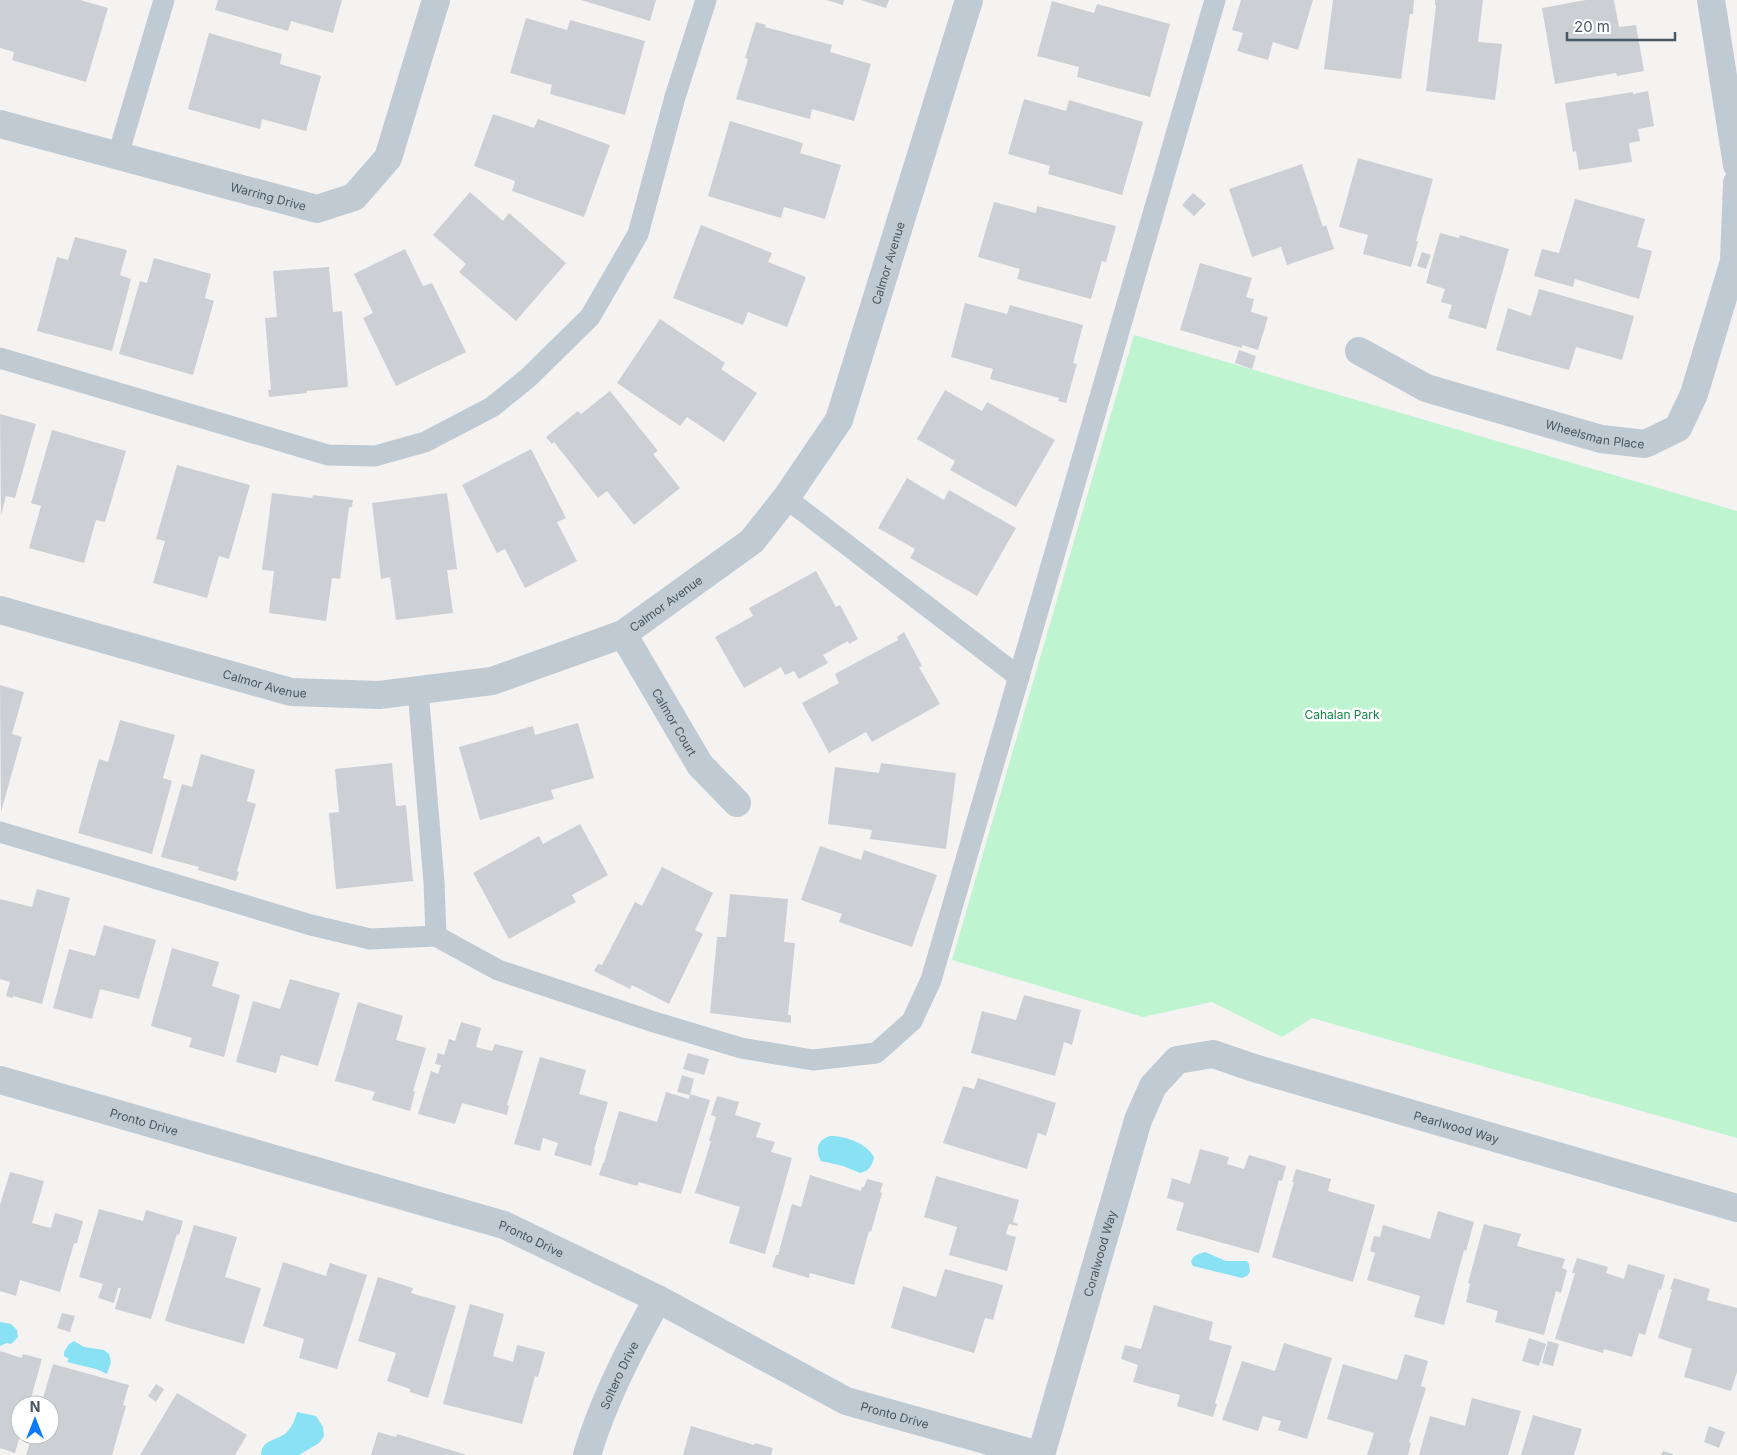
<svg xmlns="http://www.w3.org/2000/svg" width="1737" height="1455" font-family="Inter,sans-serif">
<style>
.green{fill:#bff4d1}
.water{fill:#89e2f4}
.building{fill:#ccd0d5}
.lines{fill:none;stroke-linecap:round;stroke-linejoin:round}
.service{stroke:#bfcad3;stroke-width:21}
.minor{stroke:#bfcad3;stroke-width:28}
.labels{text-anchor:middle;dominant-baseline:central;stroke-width:5;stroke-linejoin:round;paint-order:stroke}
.street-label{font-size:12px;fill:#485762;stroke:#fff}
.park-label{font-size:12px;fill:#0f8646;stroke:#fff}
</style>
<rect width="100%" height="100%" fill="#f5f2f2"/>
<!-- green -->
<path class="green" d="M1134 335 1737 511V1138L1312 1018 1282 1037 1212 1002 1143 1017 952 960Z"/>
<!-- water -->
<g class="water">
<path d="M830 1136C846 1136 866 1143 874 1157 872 1166 869 1171 860 1173L843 1166 821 1161C815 1150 817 1140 830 1136Z"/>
<path d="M1205 1252 1226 1261H1247L1249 1264 1250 1272 1247 1276 1242 1278 1193 1266 1191 1262C1193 1255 1198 1254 1205 1252Z"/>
<path d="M0 1322 11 1324 17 1330 18 1337 11 1344 7 1343 0 1346Z"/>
<path d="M74 1341 84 1347 104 1350 109 1354 111 1362 107 1374 96 1369 67 1362 69 1359 64 1356V1352L69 1344Z"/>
<path d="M297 1412 316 1416 323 1427 324 1436 319 1443 299 1455H261C262 1439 276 1441 286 1433 292 1427 295 1420 297 1412Z"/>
</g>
<!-- building -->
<g class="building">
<path d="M0 0H80L108 8 86 82 12 60 14 52 0 48Z"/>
<path d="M218 0H342L333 33 291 21 288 31 215 10Z"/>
<path d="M581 0H656L650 21Z"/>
<path d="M826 0H844L843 5Z"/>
<path d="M861 0H889L886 8Z"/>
<path d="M1241 0H1313L1298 50 1273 42 1268 60 1237 51 1243 33 1232 30Z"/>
<path d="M1333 0H1414L1413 14H1410L1401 79 1324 69Z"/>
<path d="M1435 0H1483L1478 42 1502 44 1495 100 1426 91 1436 5H1435Z"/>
<path d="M1586 0H1614L1619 27 1636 25 1644 71 1617 76 1616 73 1555 84 1542 8Z"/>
<path d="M1052 1 1094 13 1097 4 1170 24 1150 97 1077 77 1079 67 1037 56Z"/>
<path d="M526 18 567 30 570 20 645 41 625 115 550 94 552 85 510 73Z"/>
<path d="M756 22 766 25 765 27 832 45 830 52 871 64 854 121 812 109 810 119 736 99 748 59 745 58Z"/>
<path d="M209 33 282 54 280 64 321 76 306 131 262 119 260 129 188 109Z"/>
<path d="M1648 91 1654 126 1638 129 1640 141 1629 143 1632 162 1579 170 1576 151 1573 152 1565 103 1633 92V94Z"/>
<path d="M1024 99 1066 111 1069 100 1143 122 1122 195 1048 174 1050 166 1008 154Z"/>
<path d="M493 114 534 128 538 119 610 145 584 217 512 191 515 181 474 166Z"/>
<path d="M730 121 803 143 800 153 841 165 825 219 784 207 781 218 708 196Z"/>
<path d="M1358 158 1433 179 1416 241 1418 242 1411 267 1363 254 1368 235 1339 227Z"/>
<path d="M1302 164 1323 227 1326 225 1334 249 1287 265 1281 247 1252 257 1229 189Z"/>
<path d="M470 192 503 221 509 213 566 263 516 321 459 272 466 264 433 235Z"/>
<path d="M1193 193 1206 204 1194 216 1182 205Z"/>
<path d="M1575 199 1645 219 1637 247 1652 251 1639 299 1575 279 1573 287 1534 276 1542 249 1559 253Z"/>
<path d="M994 202 1036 213 1037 206 1116 226 1106 262 1102 261 1091 299 1017 279 1020 269 978 257Z"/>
<path d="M701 225 772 253 768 262 806 277 787 327 748 312 743 325 673 298Z"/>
<path d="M1440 233 1459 238 1460 235 1509 249 1486 329 1448 318 1452 305 1441 302 1445 289 1426 283Z"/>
<path d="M75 237 127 250 120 275 131 279 112 351 37 331 57 257 68 260Z"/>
<path d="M405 249 423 286 432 283 466 352 396 386 363 318 373 313 354 274Z"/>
<path d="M1422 252 1431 255 1426 269 1417 266Z"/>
<path d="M154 258 211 274 205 298 214 301 193 375 119 354 140 281 147 283Z"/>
<path d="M1200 263 1252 278 1246 297 1254 299 1251 312 1268 317 1258 350 1242 345V348L1180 330Z"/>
<path d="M329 267 333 312 342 311 348 387 307 391V393L269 397 268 390H271L265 318 277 317 273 271Z"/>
<path d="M1539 289 1634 316 1622 360 1576 347 1569 370 1496 350 1508 308 1531 316Z"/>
<path d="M965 303 1007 314 1010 305 1083 325 1073 363 1077 364 1066 403 1058 401 1059 398 990 379 993 369 951 357Z"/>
<path d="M660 319 725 363 721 369 757 393 724 442 687 417 680 426 617 383Z"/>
<path d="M1239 350 1256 356 1252 369 1235 363Z"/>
<path d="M945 390 982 411 987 402 1055 440 1016 507 950 470 955 461 917 439Z"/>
<path d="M610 391 658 451 653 454 680 488 634 525 607 491 598 498 554 442 552 444 546 437 578 411 581 414Z"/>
<path d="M0 414 36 424 15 498 6 496 1 515Z"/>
<path d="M52 430 126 451 105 522 96 520 84 563 29 548 41 506 31 503Z"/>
<path d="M531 449 566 518 557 522 577 561 525 588 505 549 497 553 462 485Z"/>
<path d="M177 465 250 485 229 559 219 556 207 598 153 583 165 541 156 539Z"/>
<path d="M907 478 944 500 949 490 1016 528 977 596 910 558 915 549 878 528Z"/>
<path d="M272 493 312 498 313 495 353 500 352 507H349L340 579 332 578 326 621 269 613 274 571 262 570Z"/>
<path d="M447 493 457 569 447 570 453 613 396 620 390 577 381 579 372 503Z"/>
<path d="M816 571 836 607 840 605 858 639 849 644 848 641 823 655 828 663 799 679 794 671 785 675 781 667 744 688 715 637 753 616 749 608Z"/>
<path d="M904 632 922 666 919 667 940 704 872 742 866 732 829 753 802 703 839 683 835 674 898 640 897 637Z"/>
<path d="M0 685 24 692 12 734 22 737 1 812Z"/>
<path d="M120 720 175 735 163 778 172 781 152 854 78 833 99 759 108 762Z"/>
<path d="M578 723 594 778 551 790 554 799 480 820 459 747 533 726 535 735Z"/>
<path d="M201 754 255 770 247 801 256 804 237 871 239 872 236 881 198 870 199 867 161 857 182 784 192 787Z"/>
<path d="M392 763 396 806 406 805 413 881 336 889 329 813 339 812 335 769Z"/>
<path d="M881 763 956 773 946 849 870 839 872 830 828 824 835 767 879 773Z"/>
<path d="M580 824 608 875 572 895 576 902 509 939 473 873 539 836 543 844Z"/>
<path d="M820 846 861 860 864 850 937 875 912 947 839 922 842 914 801 900Z"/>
<path d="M662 867 713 893 695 930 703 934 669 1004 632 985 630 989 594 971 598 964 602 965 635 902 642 906Z"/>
<path d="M37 889 70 898 42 1004 13 996V998L6 996 10 982 0 979V899L32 907Z"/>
<path d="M730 894 788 899 784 942 795 943 788 1015H791V1023L710 1013 717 937H726Z"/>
<path d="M104 925 156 940 139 999 100 989 92 1019 53 1008 69 949 95 956Z"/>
<path d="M172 948 219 962 212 986 240 995 224 1057 189 1047 192 1038 151 1026Z"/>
<path d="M290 979 340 993 318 1066 281 1055 276 1073 236 1062 253 1001 280 1009Z"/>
<path d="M1024 995 1081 1010 1072 1045 1064 1042 1055 1076 971 1053 982 1011 1016 1020Z"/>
<path d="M358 1002 403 1016 396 1040 426 1048 413 1091 415 1092 410 1111 372 1100 375 1092 335 1081Z"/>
<path d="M461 1022 481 1028 476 1047 492 1051 495 1044 523 1051 507 1105 509 1106 507 1115 462 1103 455 1124 418 1114 431 1071 438 1074 441 1065 435 1064 438 1053 444 1055 449 1039 455 1041Z"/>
<path d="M688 1053 709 1059 704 1075 683 1069Z"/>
<path d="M540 1057 586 1070 579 1094 608 1102 594 1150H595L591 1166 554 1155 558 1143 543 1138 540 1151 514 1144Z"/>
<path d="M682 1075 694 1079 690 1095 677 1092Z"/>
<path d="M978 1078 1056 1103 1046 1136 1038 1133 1027 1169 943 1143 963 1086 974 1089Z"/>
<path d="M666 1092 689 1099 690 1094 710 1100 681 1194 639 1182 637 1186 599 1175 603 1163H604L619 1111 657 1122Z"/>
<path d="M717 1096 739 1102 735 1115 761 1123 756 1137 775 1142 771 1152 792 1158 765 1254 729 1243 740 1207 695 1193 711 1141H709L716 1117 711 1115Z"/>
<path d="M1200 1149 1229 1157 1227 1164 1244 1169 1249 1155 1286 1166 1282 1181 1279 1180 1259 1253 1176 1230 1184 1203 1167 1198 1172 1178 1190 1184Z"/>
<path d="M1296 1169 1331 1179 1328 1191 1375 1205 1353 1282 1272 1257 1294 1182H1292Z"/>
<path d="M10 1172 44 1181 32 1223 51 1228 55 1213 83 1221 77 1243H74L60 1292 20 1280 16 1296 0 1291V1205Z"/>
<path d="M810 1175 861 1191 862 1187H864L867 1179 883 1183 880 1192 882 1193 871 1232 869 1231 854 1285 810 1273 809 1278 772 1267 776 1255H778L792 1204 801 1207Z"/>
<path d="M936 1176 1019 1200 1013 1222 1018 1224 1017 1226 1009 1224 1006 1234 1016 1237 1007 1271 949 1255 957 1227 924 1217Z"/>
<path d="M99 1209 143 1221 146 1210 183 1221 179 1235 177 1234 151 1319 115 1309 121 1288H118L114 1303 98 1298 103 1284 79 1277Z"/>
<path d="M1438 1211 1474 1222 1466 1251 1464 1250 1444 1325 1414 1317 1420 1296 1367 1280 1375 1253 1370 1251 1374 1236 1380 1237 1383 1225 1430 1239Z"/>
<path d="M1484 1224 1521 1234 1517 1246 1565 1259 1562 1268 1567 1270 1561 1293 1556 1291 1544 1335 1495 1322 1498 1311 1466 1302 1470 1284 1468 1283Z"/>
<path d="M194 1225 237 1237 225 1277 261 1288 244 1344 165 1321Z"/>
<path d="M1577 1258 1608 1267 1606 1273 1624 1279 1628 1264 1665 1275 1661 1290 1659 1289 1645 1335 1639 1333 1632 1357 1604 1349 1603 1353 1555 1339 1575 1273H1572Z"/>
<path d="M283 1262 326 1276 330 1263 367 1275 337 1369 299 1358 304 1339 263 1326Z"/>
<path d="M945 1269 1003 1285 993 1320 985 1318 974 1353 891 1328 903 1286 936 1297Z"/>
<path d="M378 1277 413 1288 411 1293 456 1306 428 1398 410 1392V1389L387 1381 396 1353 358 1341Z"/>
<path d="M1674 1278 1710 1289 1707 1300 1737 1308V1372L1731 1391 1684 1377 1692 1349 1658 1338 1672 1290 1670 1289Z"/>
<path d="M470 1304 504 1314 493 1356 513 1362 517 1345 545 1352 538 1377 535 1376 522 1424 443 1404Z"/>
<path d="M1154 1305 1213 1322 1209 1340 1232 1346 1215 1403 1217 1404 1213 1417 1177 1406 1180 1395 1133 1382 1138 1365 1121 1359 1125 1345 1141 1349Z"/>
<path d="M62 1313 75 1316 70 1332 57 1328Z"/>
<path d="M1529 1338 1546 1344 1539 1366 1522 1361Z"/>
<path d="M1548 1341 1559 1344 1553 1366 1542 1363Z"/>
<path d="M1284 1343 1332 1358 1307 1439 1278 1430 1281 1421 1263 1416 1258 1431 1222 1420 1242 1361 1275 1371Z"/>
<path d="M0 1351 22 1358 23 1354 42 1359 29 1405H20V1436L15 1453 0 1448Z"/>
<path d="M1405 1354 1428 1361 1421 1386 1426 1388 1409 1442 1411 1443 1408 1455H1367L1374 1433 1327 1419 1343 1364 1397 1380Z"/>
<path d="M53 1364 129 1385 123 1405 126 1406 112 1455H26L32 1435H50V1405H41Z"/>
<path d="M156 1384 164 1389 156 1402 148 1396Z"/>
<path d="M177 1393 247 1435 235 1455H140Z"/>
<path d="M1472 1398 1521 1411 1508 1455H1419L1430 1416 1465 1426Z"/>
<path d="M1533 1415 1582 1429 1574 1455H1521Z"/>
<path d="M691 1426 754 1445 755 1443 773 1448 771 1455H683Z"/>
<path d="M1709 1426 1725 1432 1719 1448 1704 1442Z"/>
<path d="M378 1432 396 1437 397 1434 467 1455H371Z"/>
<path d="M1663 1451 1673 1454V1455H1661Z"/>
</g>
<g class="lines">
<!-- service -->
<g class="service">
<path d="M118 155 164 0"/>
<path d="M0 358 328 455 375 456 425 442 492 407 529 377 590 317 638 234 675 97 706 0"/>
<path d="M786 498 1019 677"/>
<path d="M418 690 434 882 436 936"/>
<path d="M0 832 311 925 370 939 436 936 498 970 654 1022 741 1048 813 1060 876 1053 912 1021 931 980 1215 0"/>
</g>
<!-- minor -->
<g class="minor">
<path d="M1711 0 1737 165"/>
<path id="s1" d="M0 124 317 209 354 197 388 158 436 0"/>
<path id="s2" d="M1359 351 1426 388 1601 439 1645 444 1678 428 1694 394 1734 261 1737 183"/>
<path id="s3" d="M0 610 291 692 379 695 492 681 623 634 752 541 786 498 839 420 969 0"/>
<path id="s4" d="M623 634 700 765 737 803"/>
<path id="s5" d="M0 1080 504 1225 658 1299 846 1401 1039 1455"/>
<path id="s6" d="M587 1455C603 1401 630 1348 658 1299"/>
<path id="s7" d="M1041 1455 1138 1120 1153 1086 1177 1060 1213 1054 1254 1068 1737 1208"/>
</g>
</g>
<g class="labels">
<!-- street labels -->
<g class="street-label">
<text stroke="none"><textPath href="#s1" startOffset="278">Warring Drive</textPath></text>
<text stroke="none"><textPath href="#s3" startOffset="1116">Calmor Avenue</textPath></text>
<text stroke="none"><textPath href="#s2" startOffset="252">Wheelsman Place</textPath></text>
<text stroke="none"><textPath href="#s3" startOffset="696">Calmor Avenue</textPath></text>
<text stroke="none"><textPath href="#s3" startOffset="275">Calmor Avenue</textPath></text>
<text stroke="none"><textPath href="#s4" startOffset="102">Calmor Court</textPath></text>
<text stroke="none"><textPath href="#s5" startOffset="150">Pronto Drive</textPath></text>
<text stroke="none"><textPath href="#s7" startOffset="712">Pearlwood Way</textPath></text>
<text stroke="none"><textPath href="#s5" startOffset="555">Pronto Drive</textPath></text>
<text stroke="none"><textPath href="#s7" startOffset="210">Coralwood Way</textPath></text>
<text stroke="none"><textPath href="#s6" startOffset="86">Soltero Drive</textPath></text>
<text stroke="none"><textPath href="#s5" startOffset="960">Pronto Drive</textPath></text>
</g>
<!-- park labels -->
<g class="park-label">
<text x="1342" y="714">Cahalan Park</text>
</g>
</g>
<!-- north arrow -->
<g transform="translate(35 1420)"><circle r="24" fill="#ffffff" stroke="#b6bcc0"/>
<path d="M0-4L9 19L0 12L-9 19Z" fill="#0b7bf6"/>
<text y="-8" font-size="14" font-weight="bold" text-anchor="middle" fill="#485762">N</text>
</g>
<!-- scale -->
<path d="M1567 32v8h108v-8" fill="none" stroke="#485762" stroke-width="2.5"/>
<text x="1574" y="32" font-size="15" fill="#485762" stroke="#ffffff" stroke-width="4" paint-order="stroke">20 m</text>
</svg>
